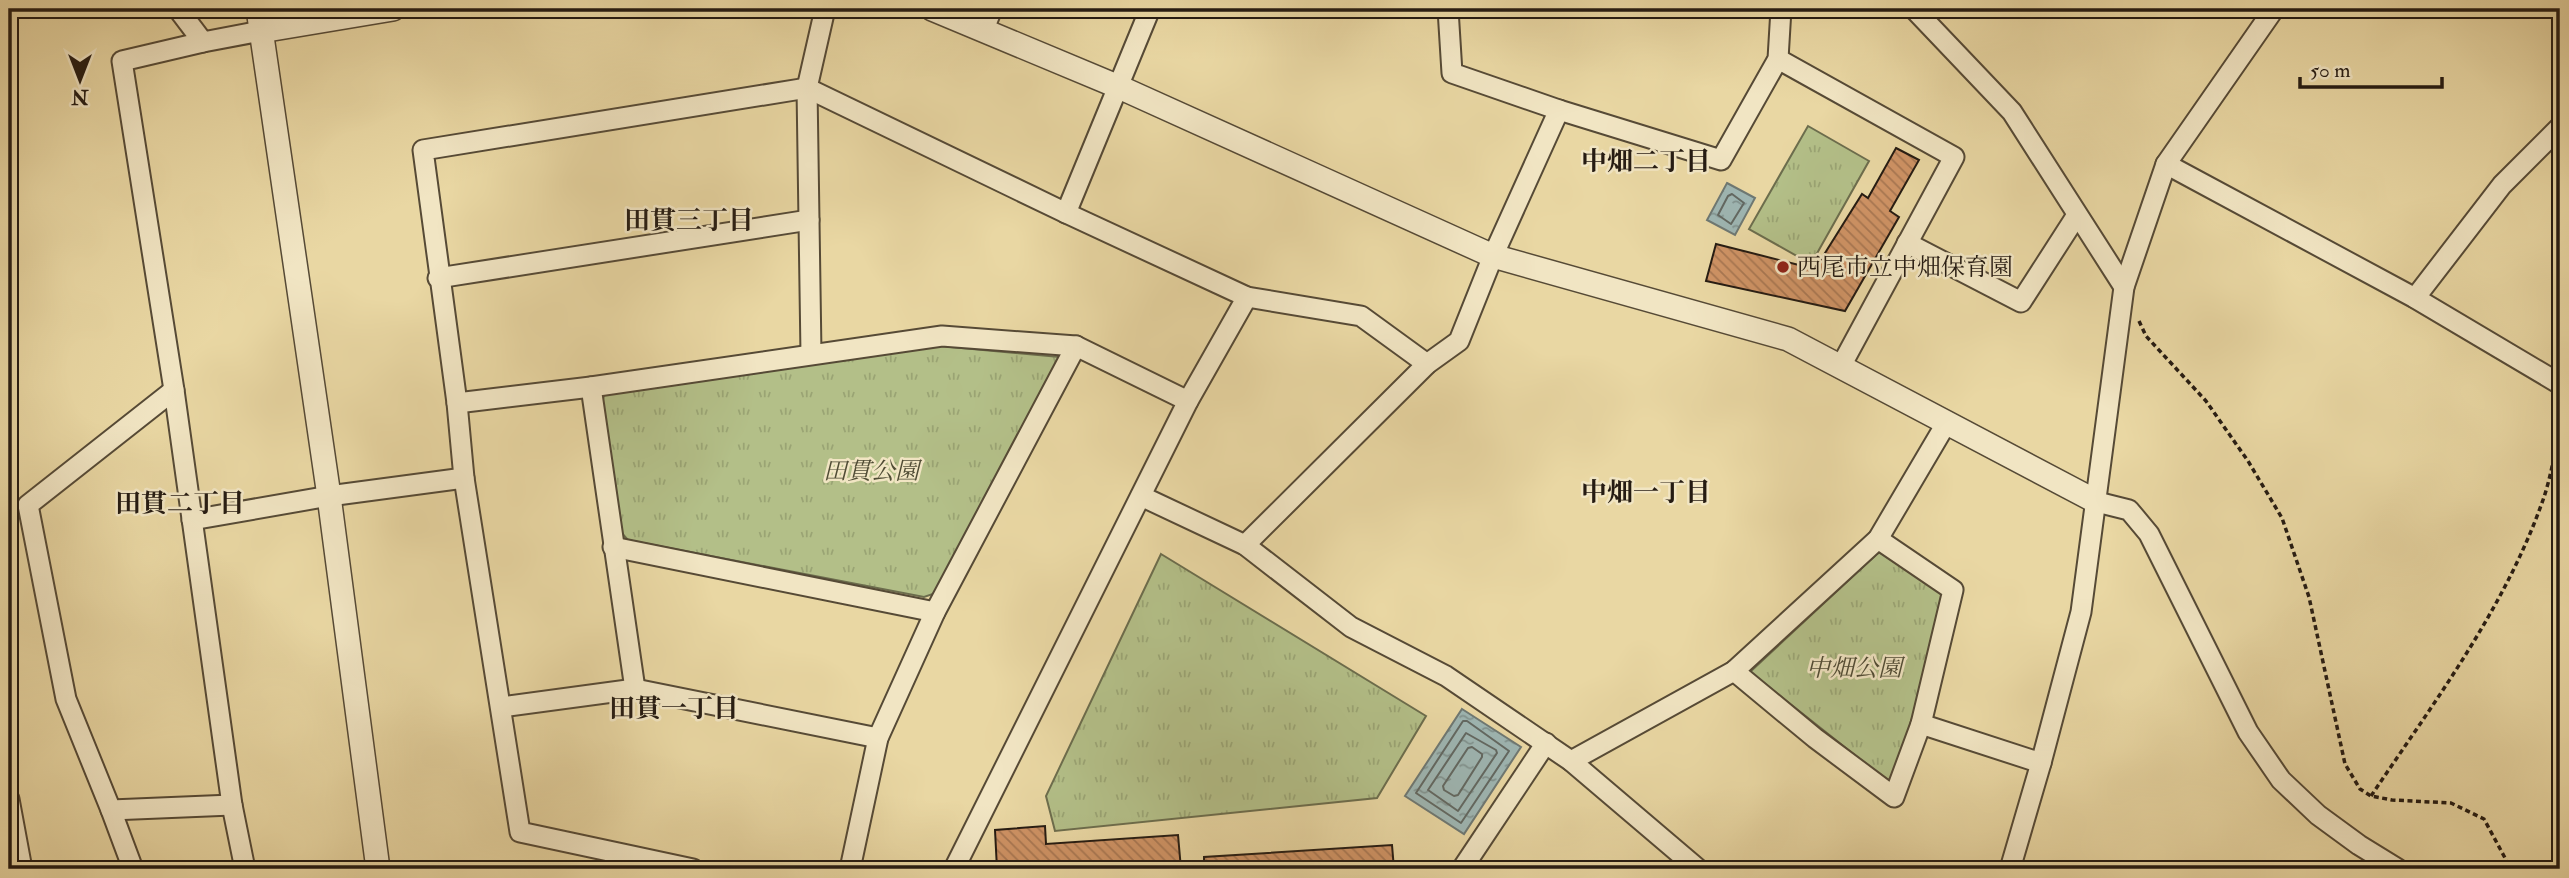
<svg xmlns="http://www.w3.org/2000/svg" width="2569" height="878" font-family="'IM FELL Double Pica','Noto Serif JP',serif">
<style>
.grass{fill:url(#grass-tufts);stroke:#6c6d4d;stroke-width:2}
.water{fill:url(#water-ripples);stroke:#6e7873;stroke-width:2}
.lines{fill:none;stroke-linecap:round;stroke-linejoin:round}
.shore{stroke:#626862;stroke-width:2}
.building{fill:url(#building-back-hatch);stroke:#251b12;stroke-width:2}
.minor-casing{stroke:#564a36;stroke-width:23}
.tertiary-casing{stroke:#564a36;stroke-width:26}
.path{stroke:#251b12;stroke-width:3.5;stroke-dasharray:5 3.5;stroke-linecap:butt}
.minor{stroke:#f1e5c3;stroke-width:19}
.tertiary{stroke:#f1e5c3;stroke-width:23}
.poi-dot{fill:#8f2418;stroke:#f1e5c3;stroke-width:2.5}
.labels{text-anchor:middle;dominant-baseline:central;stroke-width:5;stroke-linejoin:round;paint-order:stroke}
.poi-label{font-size:24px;fill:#251b12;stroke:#f1e5c3;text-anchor:start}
.park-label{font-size:24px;font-style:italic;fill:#504c35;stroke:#f1e5c3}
.neighbourhood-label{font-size:26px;font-weight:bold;fill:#251b12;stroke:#f1e5c3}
</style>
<defs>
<pattern id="grass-tufts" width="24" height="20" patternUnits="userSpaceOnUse" patternTransform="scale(1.75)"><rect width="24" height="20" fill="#b3bf88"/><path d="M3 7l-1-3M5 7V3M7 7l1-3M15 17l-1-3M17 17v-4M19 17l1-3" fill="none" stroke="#9aa474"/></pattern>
<pattern id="water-ripples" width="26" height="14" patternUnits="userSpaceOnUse" patternTransform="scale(1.75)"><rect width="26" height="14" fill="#9eb6b3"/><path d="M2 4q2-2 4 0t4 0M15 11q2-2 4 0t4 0" fill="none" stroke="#819390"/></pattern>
<pattern id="building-back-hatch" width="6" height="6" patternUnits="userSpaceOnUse" patternTransform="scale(1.75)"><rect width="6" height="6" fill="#cf9365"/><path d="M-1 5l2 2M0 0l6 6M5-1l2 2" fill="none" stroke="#a87752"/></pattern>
</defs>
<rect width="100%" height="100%" fill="#e9d7a3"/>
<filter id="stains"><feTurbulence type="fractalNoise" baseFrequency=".00286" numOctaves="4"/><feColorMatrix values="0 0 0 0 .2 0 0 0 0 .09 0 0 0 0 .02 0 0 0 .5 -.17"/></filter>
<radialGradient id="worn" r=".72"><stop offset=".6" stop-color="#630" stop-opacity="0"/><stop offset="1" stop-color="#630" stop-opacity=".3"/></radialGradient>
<!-- grass -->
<g class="grass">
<path d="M1808 126 1869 161 1811 264 1749 229Z"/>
<path d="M940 346 1060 357 936 593 924 597 628 540 619 530 602 403 604 395Z"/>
<path d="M1879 552 1942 594 1912 720 1890 783 1750 672Z"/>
<path d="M1161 554 1426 716 1377 798 1055 831 1046 796Z"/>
</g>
<!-- water -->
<g class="water">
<path d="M1727 183 1755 198 1735 235 1707 220Z"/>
<path d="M1462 709 1521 747 1464 834 1405 796Z"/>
</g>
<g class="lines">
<!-- shore -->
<g class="shore">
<path d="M1732 194 1744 203 1731 224 1718 215 1728 196Z"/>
<path d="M1463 721H1467L1509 751 1461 823 1416 793Z"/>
<path d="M1466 733 1496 750 1497 753 1458 811 1428 790Z"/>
<path d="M1472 747 1482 754V757L1458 795 1454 796 1444 790 1443 786 1468 748Z"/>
</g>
</g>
<!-- building -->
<g class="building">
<path d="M1896 148 1919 160 1890 211 1899 217 1845 311 1706 281 1716 244 1815 269 1862 194 1868 198Z"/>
<path d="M1045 826 1046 844 1178 835 1181 869H997L995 830Z"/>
<path d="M1392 845 1394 869H1204V857Z"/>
</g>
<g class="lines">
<!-- minor casing -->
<g class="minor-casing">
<g id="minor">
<path d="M178 9 203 42"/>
<path d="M1448 9 1452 73 1559 110 1721 160 1778 59 1781 9"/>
<path d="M1914 9 2012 112 2124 287"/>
<path d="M984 29 992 9"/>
<path d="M1778 59 1954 157 1841 366"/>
<path d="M2166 164 2415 298 2560 384"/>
<path d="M1066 213 1150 9"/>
<path d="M1907 243 2021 302 2077 215"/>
<path d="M438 278 809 220"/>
<path d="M2415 298 2502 185 2560 127"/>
<path d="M811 354 807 88 825 9"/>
<path d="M591 387 635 689"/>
<path d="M174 390 28 505 66 699 111 810 232 805"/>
<path d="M457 403 591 387 942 336 1076 346 1188 401"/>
<path d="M1141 496 1245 545 1351 627 1446 676 1571 761 1698 869"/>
<path d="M2097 502 2129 510 2149 534 2248 732 2281 780 2318 815 2359 845 2398 869"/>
<path d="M192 520 329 496 464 478"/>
<path d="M1245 545 1427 364 1459 341 1493 256 1559 110"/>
<path d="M613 547 935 612"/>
<path d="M1734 671 1815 738 1894 797 1921 724 1953 590 1878 539"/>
<path d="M502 707 635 689 878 738"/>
<path d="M1921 724 2041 763"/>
<path d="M1571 761 1734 671 1878 539 1947 422"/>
<path d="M9 799 22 869"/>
<path d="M111 810 133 869"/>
<path d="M245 869 232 805 174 390 122 61 203 42 261 31"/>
<path d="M693 869 520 832 464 478 457 403 423 150 807 88 1066 213 1247 297 1361 316 1427 364"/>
<path d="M850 869 878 738 935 612 1076 346"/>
<path d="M954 869 1188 401 1247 297"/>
<path d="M1462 869 1546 743"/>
<path d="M2010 869 2041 763 2081 612 2124 287 2166 164 2274 9"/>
</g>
</g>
<!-- tertiary casing -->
<g class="tertiary-casing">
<g id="tertiary">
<path d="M258 9 329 496 378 869"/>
<path d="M932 9 1119 87 1493 256 1788 339 2097 502"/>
<path d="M261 31 393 9"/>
</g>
</g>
<!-- path -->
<g class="path">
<path d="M2139 321 2146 336 2206 401 2248 461 2282 518 2309 597 2345 764 2360 789 2371 796 2392 800 2451 803 2484 819 2511 869"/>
<path d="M2371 796C2435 701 2505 608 2543 500 2551 477 2555 451 2560 427"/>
</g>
<!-- minor -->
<use href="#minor" class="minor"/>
<!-- tertiary -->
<use href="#tertiary" class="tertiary"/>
</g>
<!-- markers -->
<circle class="poi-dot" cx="1783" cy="267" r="7"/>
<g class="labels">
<!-- poi labels -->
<g class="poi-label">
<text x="1797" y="267">西尾市立中畑保育園</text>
</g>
<!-- park labels -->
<g class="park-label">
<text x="871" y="471">田貫公園</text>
<text x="1854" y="668">中畑公園</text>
</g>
<!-- neighbourhood labels -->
<g class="neighbourhood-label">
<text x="1646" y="162">中畑二丁目</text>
<text x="689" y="221">田貫三丁目</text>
<text x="1646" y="493">中畑一丁目</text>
<text x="180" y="504">田貫二丁目</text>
<text x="674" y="709">田貫一丁目</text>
</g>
</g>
<!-- margin -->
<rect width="2569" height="878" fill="none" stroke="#e9d7a3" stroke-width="35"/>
<rect x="10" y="10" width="2548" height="857" fill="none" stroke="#251b12" stroke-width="3.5"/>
<rect x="18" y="18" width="2534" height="843" fill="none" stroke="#251b12" stroke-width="2"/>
<!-- north arrow -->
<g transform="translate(80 80) rotate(180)" stroke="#f1e5c3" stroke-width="5" paint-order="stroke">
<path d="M0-5L12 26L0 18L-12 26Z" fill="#251b12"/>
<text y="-10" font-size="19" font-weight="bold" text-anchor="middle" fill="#251b12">N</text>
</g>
<!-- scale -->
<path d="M2300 77v10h142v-10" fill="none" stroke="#251b12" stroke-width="3.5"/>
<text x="2310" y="77" font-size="21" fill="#251b12" stroke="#f1e5c3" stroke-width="5" paint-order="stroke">50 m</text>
<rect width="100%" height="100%" filter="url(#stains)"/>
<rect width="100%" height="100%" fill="url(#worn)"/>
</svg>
